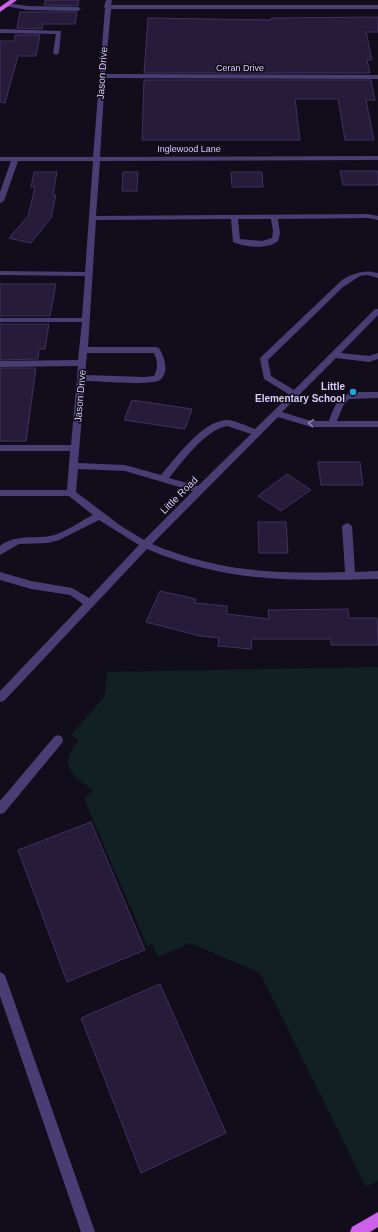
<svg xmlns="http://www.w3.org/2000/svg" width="378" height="1232" font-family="Arial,sans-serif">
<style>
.green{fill:#112123}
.building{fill:#261b39;stroke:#423062}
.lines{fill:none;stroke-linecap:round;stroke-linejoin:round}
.minor{fill:#483e73;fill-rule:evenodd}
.major{fill:#cd61eb;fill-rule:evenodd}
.oneway{stroke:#9085b6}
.poi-dot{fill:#1ca6d5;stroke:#110d1a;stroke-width:1.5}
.labels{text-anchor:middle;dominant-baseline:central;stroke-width:3;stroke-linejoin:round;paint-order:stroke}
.far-street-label{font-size:9px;fill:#d8ccf8;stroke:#110d1a}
.street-label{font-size:10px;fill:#d8ccf8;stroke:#110d1a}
.poi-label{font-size:10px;font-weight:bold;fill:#d8ccf8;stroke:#110d1a;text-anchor:end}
</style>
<rect width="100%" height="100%" fill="#110d1a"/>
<!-- green -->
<path class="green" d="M378 667V1181L366 1187 260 973 190 943 158 957 152 944 147 946 84 799 93 790C70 773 58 766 79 740L71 735 105 696 107 672Z"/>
<!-- building -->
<g class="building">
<path d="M45 0H79L78 6 44 5Z"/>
<path d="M20 12H77L75 24H43L42 29 17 28Z"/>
<path d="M378 17V32H366L372 60H367L370 73H144L148 18 271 20V18Z"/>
<path d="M15 35H40L36 56H18L5 103 0 102V41H14Z"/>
<path d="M144 80H371L375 100H366L374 140H345L338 99H295L300 140H142Z"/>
<path d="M340 171H378V185H343Z"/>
<path d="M34 172H57L53 195H56L51 218 31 243 9 238 28 216 35 187H31Z"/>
<path d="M123 172H138L137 191H122Z"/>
<path d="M231 172H262L263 187H232Z"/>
<path d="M0 284H56L50 316H0Z"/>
<path d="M0 324H49L45 349H39L38 359 0 360Z"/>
<path d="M0 368H36L26 441H0Z"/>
<path d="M132 400 192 409 185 429 124 420Z"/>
<path d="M318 462H360L363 485H321Z"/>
<path d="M287 474 311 490 281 511 258 496Z"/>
<path d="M258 522H286L288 553H259Z"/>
<path d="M160 591 196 599 195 603 227 606V614L269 619 268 610 348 609 349 618H377L378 645H331V639H252L251 649 218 646 219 638 200 636 146 622Z"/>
<path d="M91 822 145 950 67 982 18 850Z"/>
<path d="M160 984 226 1133 141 1173 81 1018Z"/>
</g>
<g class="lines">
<!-- minor -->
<g class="minor">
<path d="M106 0H112L111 5H378V9H111L105 74 378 75V79L105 78 100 157 378 156V160L100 161 96 216 368 214 378 216V220L368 218 278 219 280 234 278 241C267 250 245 247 233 242L231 219 96 220 88 347H156L159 348C164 356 170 372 160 380 152 386 97 381 85 381L78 463 125 465 161 475C176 458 201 422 226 420 235 420 246 426 255 429L290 395 264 379 260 359 261 357 342 280C353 273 365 269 378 273V278L367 275 360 276 343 287 268 360 271 376 294 390 375 309H378V315L341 353 369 356 378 353V359L369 362 336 358 282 412 311 421H329C339 390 348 392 378 392V398L349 399 343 406 337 421H378V427H311L278 417 152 544C219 572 274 574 345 572L342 526 347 523 352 526 355 572 378 571V579C293 581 227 583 147 549L4 701 0 702V691L83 604 70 595 31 589 0 580V572L31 581 72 588 89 598 139 545 99 520 59 540 48 543 19 544 0 555V546C16 533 36 540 54 535 68 531 80 521 93 515L69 496H0V490H67L70 451H0V445H71L78 366 0 367V361L78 360 82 322H0V318H82L85 276 0 275V271L85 272 93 161H18L4 201 0 203V192L11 161H0V157H93L105 8 104 7ZM238 219H271L273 231 272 238 262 241 240 239ZM87 353H154C158 361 158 368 154 376L144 377 85 375ZM227 426 251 434 198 486 169 478C183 461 205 430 227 426ZM78 469 125 471 193 491 144 540 121 526 76 492Z"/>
<path d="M7 3 28 6 78 7 81 9 78 11 28 10 5 6 4 5Z"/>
<path d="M0 29 61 31 59 53 56 55 53 53 56 34 0 33Z"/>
<path d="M58 735 62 737 63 740 62 743 4 813 0 814V801L54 737Z"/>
<path d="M0 972 4 974 6 978 95 1232H81L0 996Z"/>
</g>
<!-- major -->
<g class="major">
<path d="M10 0H17L0 12V7Z"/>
<path d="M378 1212V1227L370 1232H350L352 1227Z"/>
</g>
</g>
<!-- one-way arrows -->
<defs><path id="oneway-chevron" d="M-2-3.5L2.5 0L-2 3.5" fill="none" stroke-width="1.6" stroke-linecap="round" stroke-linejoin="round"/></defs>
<use class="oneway" href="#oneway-chevron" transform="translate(311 423) rotate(-171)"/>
<!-- markers -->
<circle class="poi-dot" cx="353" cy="392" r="4"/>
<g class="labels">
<!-- far-street labels -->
<g class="far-street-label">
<text x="240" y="68">Ceran Drive</text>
<text x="189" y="149">Inglewood Lane</text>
</g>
<!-- street labels -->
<g class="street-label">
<text transform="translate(102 73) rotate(-86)">Jason Drive</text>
<text transform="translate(80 396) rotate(-85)">Jason Drive</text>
<text transform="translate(179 495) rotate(-45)">Little Road</text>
</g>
<!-- poi labels -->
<g class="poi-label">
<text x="345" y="386">Little<tspan x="345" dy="12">Elementary School</tspan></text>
</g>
</g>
</svg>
